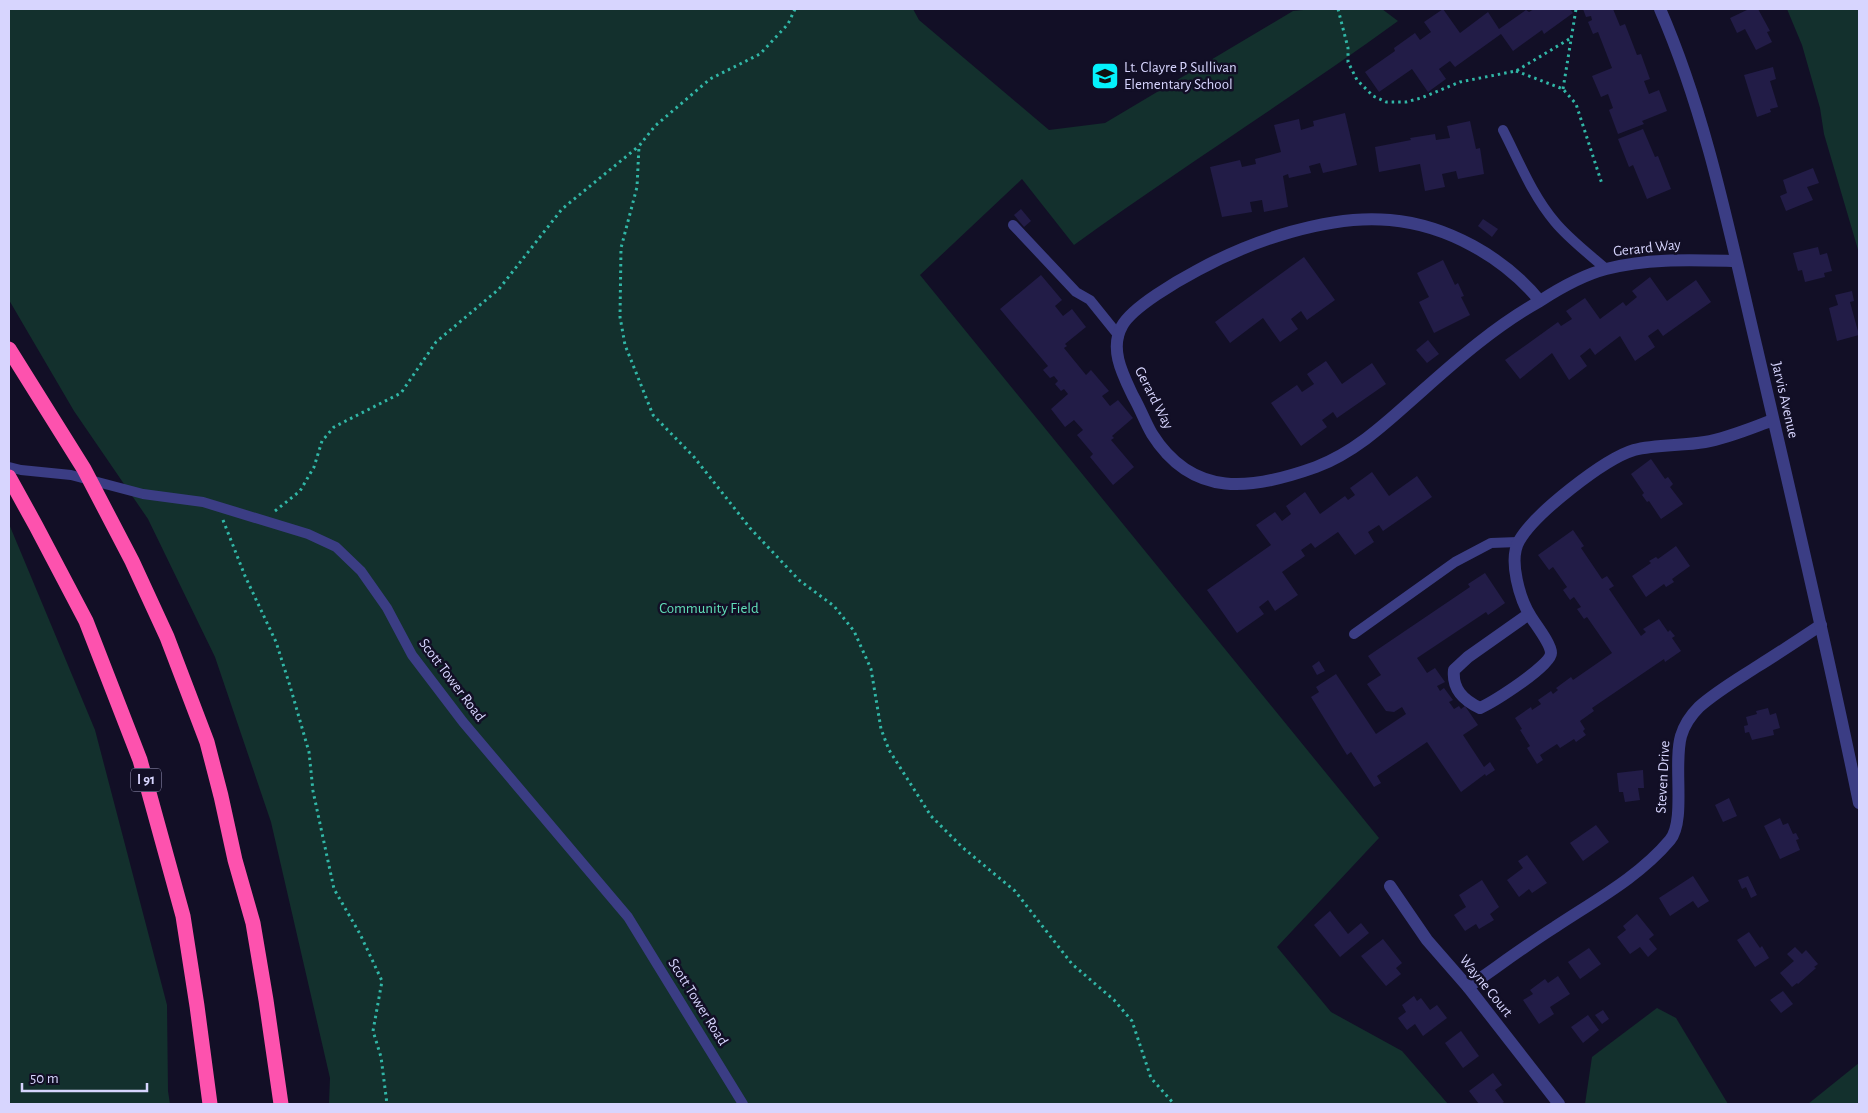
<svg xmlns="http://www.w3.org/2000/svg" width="1868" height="1113" font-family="'Alegreya Sans',sans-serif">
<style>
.green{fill:#13302d}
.building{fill:#221c47}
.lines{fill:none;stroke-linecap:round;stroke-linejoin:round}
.path{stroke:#31b7a7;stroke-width:3;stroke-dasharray:2.5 4;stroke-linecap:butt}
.service{stroke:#3b3d84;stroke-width:10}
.minor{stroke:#3b3d84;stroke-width:12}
.tertiary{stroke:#3b3d84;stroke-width:12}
.motorway{stroke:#fd52ae;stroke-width:15}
.labels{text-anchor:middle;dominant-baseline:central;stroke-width:5;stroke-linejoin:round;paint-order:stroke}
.shield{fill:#120f26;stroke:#9c9abd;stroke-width:1}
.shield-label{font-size:14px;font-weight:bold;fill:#d7d5fe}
.poi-label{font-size:15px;fill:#d7d5fe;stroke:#120f26;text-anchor:start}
.street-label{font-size:15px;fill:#d7d5fe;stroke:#120f26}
.park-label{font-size:15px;fill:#61deb8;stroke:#120f26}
</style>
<rect width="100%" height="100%" fill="#120f26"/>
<!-- green -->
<g class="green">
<path d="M9 9H913L919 20 1049 130 1105 123 1293 11 1313 9H1382L1398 21C1292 98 1180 168 1074 245L1022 179 920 275 1379 838 1277 947 1331 1012 1402 1051 1448 1104H329L330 1078 271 822 215 657 148 519 74 411 9 300Z"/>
<path d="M1787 9H1859V253L1824 134 1820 108 1802 45Z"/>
<path d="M9 524 95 730 167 1005 168 1091 170 1104H9Z"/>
<path d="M1657 1008 1676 1018 1728 1104H1585L1592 1057Z"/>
<path d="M1859 1063V1104H1808Z"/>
</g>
<!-- building -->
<g class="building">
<path d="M1443 9 1460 33 1488 12 1499 29 1526 10 1529 12 1534 9H1570L1573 13 1544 34 1542 30 1513 51 1501 34 1455 67 1450 61 1439 69 1446 79 1428 92 1412 69 1379 92 1365 72 1395 51 1394 48 1415 33 1420 40 1431 32 1424 22Z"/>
<path d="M1583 9H1613L1620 26 1625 24 1637 55 1641 54 1650 79 1644 81 1649 94 1659 90 1667 111 1642 121 1644 124 1618 134 1609 110 1613 108 1608 94 1601 97 1592 76 1612 68 1598 32 1593 34 1588 22 1592 20 1591 16 1586 17Z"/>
<path d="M1749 9H1758L1770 31 1767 32 1772 42 1756 50 1745 29 1737 33 1730 18Z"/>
<path d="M1773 67 1776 79 1770 81 1778 107 1770 109 1771 112 1757 117 1744 75Z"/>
<path d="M1345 113 1357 165 1323 173 1320 163 1309 166 1311 173 1289 178 1288 174 1283 176 1288 207 1264 212 1262 200 1250 202 1252 212 1222 217 1210 167 1240 160 1242 167 1256 164 1255 159 1281 152 1274 125 1299 119 1301 130 1314 126 1313 121Z"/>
<path d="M1470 121 1476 149 1480 148 1484 174 1458 179 1456 171 1442 174 1445 187 1425 191 1420 164 1379 172 1375 147 1411 140 1410 138 1435 134 1436 140 1450 138 1447 126Z"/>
<path d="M1643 129 1655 157 1658 156 1671 189 1647 199 1633 165 1629 167 1618 139Z"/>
<path d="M1813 168 1819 183 1807 187 1813 200 1786 211 1780 196 1787 193 1783 180Z"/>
<path d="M1021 209 1031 221 1024 227 1014 215Z"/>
<path d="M1483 219 1498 229 1492 237 1478 226Z"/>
<path d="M1818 247 1820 255 1827 253 1832 271 1824 273 1825 277 1805 282 1802 270 1798 271 1793 253Z"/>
<path d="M1304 257 1335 300 1307 320 1301 311 1291 319 1298 329 1280 342 1263 318 1230 343 1215 322Z"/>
<path d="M1443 260 1455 285 1458 283 1464 296 1461 297 1470 315 1434 333 1419 302 1429 297 1417 273Z"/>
<path d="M1041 275 1062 300 1055 306 1063 316 1072 309 1086 327 1065 344 1067 346 1064 348 1086 375 1091 370 1109 391 1102 396 1110 406 1118 400 1133 418 1112 436 1114 438 1111 440 1134 467 1113 485 1090 457 1093 454 1077 435 1083 430 1074 420 1065 427 1051 409 1068 394 1064 389 1061 391 1055 384 1058 381 1054 376 1050 378 1043 370 1048 366 1000 309Z"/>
<path d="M1650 277 1667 301 1696 280 1711 302 1663 336 1658 329 1648 336 1655 347 1635 361 1620 336 1595 355 1590 348 1580 356 1587 366 1569 380 1552 353 1520 379 1505 360 1558 322 1561 326 1572 319 1566 311 1585 298 1600 319 1623 302 1626 306 1637 297 1632 291Z"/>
<path d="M1852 291 1854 301 1850 302 1859 335 1837 341 1829 308 1838 305 1835 295Z"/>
<path d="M1428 340 1439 354 1427 363 1416 350Z"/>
<path d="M1326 361 1342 384 1372 363 1386 384 1337 418 1333 412 1322 420 1327 427 1301 446 1271 403 1297 385 1302 392 1314 384 1307 374Z"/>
<path d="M1651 459 1665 479 1668 477 1673 484 1670 487 1683 504 1661 519 1649 501 1647 502 1642 495 1644 493 1631 474Z"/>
<path d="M1372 472 1389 496 1417 476 1432 497 1383 531 1379 525 1368 532 1374 542 1355 555 1338 532 1315 548 1311 543 1301 550 1305 556 1282 572 1298 595 1275 611 1268 600 1259 607 1264 614 1237 633 1207 590 1271 545 1256 525 1275 512 1282 521 1291 514 1286 506 1305 492 1320 514 1345 496 1348 500 1355 495 1350 488Z"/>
<path d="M1573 530 1584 546 1581 548 1602 579 1607 576 1614 586 1609 589 1641 636 1646 632 1643 629 1659 619 1668 632 1670 630 1675 636 1672 638 1681 651 1665 662 1664 659 1592 708 1594 711 1580 721 1585 729 1583 731 1586 735 1576 742 1574 739 1560 748 1557 744 1540 755 1543 760 1537 764 1527 748 1530 746 1520 730 1522 729 1515 718 1531 707 1532 710 1541 704 1538 700 1551 691 1553 694 1558 690 1556 688 1571 677 1573 680 1612 653 1587 617 1584 619 1577 609 1581 607 1574 597 1570 600 1563 590 1567 587 1553 567 1549 570 1538 555Z"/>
<path d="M1676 546 1690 566 1672 579 1674 582 1666 587 1664 584 1646 597 1632 576 1651 563 1649 561 1656 557 1658 559Z"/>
<path d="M1485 573 1505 603 1488 615 1486 612 1417 658 1427 673 1435 668 1445 682 1437 686 1440 691 1444 688 1453 700 1449 702 1454 709 1459 706 1461 709 1465 706 1478 725 1463 735 1484 767 1490 762 1495 770 1486 776 1485 774 1461 792 1427 742 1377 776 1381 783 1374 787 1351 752 1347 755 1311 697 1319 692 1316 687 1336 674 1376 734 1406 714 1402 707 1394 712 1386 711 1367 684 1381 675 1368 656 1470 587 1468 584Z"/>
<path d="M1319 661 1325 671 1317 675 1312 666Z"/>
<path d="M1768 708 1770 715 1776 713 1780 728 1773 730 1774 735 1752 740 1749 732 1745 733 1744 726 1748 725 1746 717 1757 714 1756 711Z"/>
<path d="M1643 770 1644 788H1638L1640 800 1625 802 1623 792H1619L1617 773Z"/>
<path d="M1729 798 1737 816 1723 822 1715 805Z"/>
<path d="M1780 818 1783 825 1788 823 1793 834 1796 833 1799 839 1796 840 1800 850 1780 859 1764 826Z"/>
<path d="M1596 825 1609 842 1583 861 1570 843Z"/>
<path d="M1527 855 1547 883 1532 893 1529 889 1519 897 1507 880 1523 868 1518 861Z"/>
<path d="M1693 876 1709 901 1698 908 1693 901 1670 916 1659 898Z"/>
<path d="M1748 876 1757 895 1751 898 1746 887 1742 889 1738 880Z"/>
<path d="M1482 880 1499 907 1490 914 1494 920 1479 929 1476 924 1465 931 1454 915 1466 907 1459 895Z"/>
<path d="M1330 911 1348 934 1361 923 1369 933 1340 957 1314 925Z"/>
<path d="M1637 914 1654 935 1649 939 1657 949 1648 957 1640 947 1630 954 1617 937 1626 930 1623 926Z"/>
<path d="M1749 932 1760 948 1762 946 1769 958 1755 967 1737 940Z"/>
<path d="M1383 939 1402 963 1396 968 1401 974 1386 986 1361 956Z"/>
<path d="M1795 947 1802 954 1806 950 1818 964 1814 967 1816 968 1798 984 1797 983 1792 987 1780 973 1794 961 1787 954Z"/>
<path d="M1589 948 1601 964 1580 979 1568 962Z"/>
<path d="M1558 976 1570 994 1550 1007 1554 1014 1539 1024 1523 1000 1533 994 1530 990 1545 979 1548 983Z"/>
<path d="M1783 991 1793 1004 1781 1013 1770 1000Z"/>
<path d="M1414 996 1417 1001 1421 998 1430 1010 1437 1005 1447 1018 1423 1036 1415 1024 1407 1030 1398 1018 1406 1012 1402 1005Z"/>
<path d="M1603 1010 1609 1019 1602 1024 1595 1015Z"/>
<path d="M1588 1015 1599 1030 1583 1043 1571 1027Z"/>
<path d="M1461 1031 1479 1056 1463 1068 1445 1043Z"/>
<path d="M1493 1073 1502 1085 1495 1090 1504 1102 1501 1104H1479L1469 1091Z"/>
</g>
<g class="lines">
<!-- path -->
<g class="path">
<path d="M795 9 788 24 760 54 710 79 655 126 639 146 637 187 621 248 620 317 625 345 653 415 694 457 750 528 799 580 834 606 854 631 871 669 881 729 889 750 931 816 962 847 1015 891 1072 964 1114 1000 1132 1021 1151 1078 1174 1104"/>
<path d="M1338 9 1348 48V62L1357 80 1373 96 1386 102H1406L1421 98 1460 82 1516 71 1571 38"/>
<path d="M1516 71 1563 89 1576 104 1602 184"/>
<path d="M1563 89 1576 9"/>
<path d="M275 511 300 491 314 467 322 441 334 427 401 393 436 342 499 289 562 209 639 146"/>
<path d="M223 520 245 576 276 642 290 686 309 752 313 791 334 889 360 934 382 981 373 1031 381 1057 387 1104"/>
</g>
<!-- service -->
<g class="service">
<path d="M1503 130C1519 161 1532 195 1555 222 1569 239 1589 254 1606 269"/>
<path d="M1013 225 1076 292 1090 300 1119 336"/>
<path d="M9 467 21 470 71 475 143 494 203 502 308 534 336 547 361 571 387 608 412 655 463 722 628 917 743 1104"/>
<path d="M1354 634 1455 562 1491 543 1518 542"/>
</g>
<!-- minor -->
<g class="minor">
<path d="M1540 301C1497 325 1459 358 1422 391 1389 420 1358 451 1316 467 1252 490 1193 499 1152 434 1145 422 1140 408 1133 396 1123 375 1109 349 1122 326 1132 307 1179 280 1198 270 1251 241 1329 214 1390 220 1447 225 1504 257 1540 301 1560 288 1583 275 1606 269 1648 258 1692 260 1736 261"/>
<path d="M1529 614 1468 657 1454 670C1452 689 1463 700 1480 708 1493 702 1551 666 1551 653 1551 644 1536 625 1531 617 1520 600 1508 560 1519 541 1534 514 1604 459 1634 450 1656 444 1682 446 1705 442 1728 438 1751 428 1773 420"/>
<path d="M1390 886 1427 940 1468 987 1559 1104"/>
<path d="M1468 987C1497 967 1525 946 1555 927 1594 901 1639 877 1670 840 1686 821 1673 764 1681 736 1684 726 1691 715 1699 707 1717 691 1738 679 1758 666 1779 653 1800 639 1821 625"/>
</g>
<!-- tertiary -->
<path class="tertiary" d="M1660 9C1707 117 1730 235 1757 349 1792 500 1828 651 1859 803"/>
<!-- motorway -->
<g class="motorway">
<path d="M9 349 84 469 132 561 167 637 207 742 221 796 235 860 253 923 266 1000 281 1104"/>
<path d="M9 477 36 526 86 621 140 760 183 916 197 1006 210 1104"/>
</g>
</g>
<!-- icons -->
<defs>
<g id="school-square" transform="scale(1.4375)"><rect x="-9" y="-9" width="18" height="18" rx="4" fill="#04f1fc" stroke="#120f26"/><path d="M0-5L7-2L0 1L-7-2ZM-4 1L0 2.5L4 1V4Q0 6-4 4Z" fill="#111"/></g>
</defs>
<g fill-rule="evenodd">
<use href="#school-square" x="1105" y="76"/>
</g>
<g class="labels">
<!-- shield labels -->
<rect class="shield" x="131" y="768.5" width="30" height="23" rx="4"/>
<g class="shield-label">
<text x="146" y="780">I 91</text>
</g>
<!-- poi labels -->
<g class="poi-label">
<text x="1124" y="67">Lt. Clayre P. Sullivan<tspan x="1124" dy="17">Elementary School</tspan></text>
</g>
<!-- street labels -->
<g class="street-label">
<text transform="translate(1647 248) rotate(-6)">Gerard Way</text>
<text transform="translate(1154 398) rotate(63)">Gerard Way</text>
<text transform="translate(1785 400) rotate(77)">Jarvis Avenue</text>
<text transform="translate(452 680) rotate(53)">Scott Tower Road</text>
<text transform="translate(1663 777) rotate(-87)">Steven Drive</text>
<text transform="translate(1486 986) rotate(51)">Wayne Court</text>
<text transform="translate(698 1002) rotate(58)">Scott Tower Road</text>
</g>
<!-- park labels -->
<g class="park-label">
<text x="709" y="608">Community Field</text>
</g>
</g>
<!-- border -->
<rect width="1868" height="1113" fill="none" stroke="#d7d5fe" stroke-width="20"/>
<!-- scale -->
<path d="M22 1083v8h125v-8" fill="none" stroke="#d7d5fe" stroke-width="2.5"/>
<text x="30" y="1083" font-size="15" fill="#d7d5fe" stroke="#120f26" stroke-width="4" paint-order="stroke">50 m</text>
</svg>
